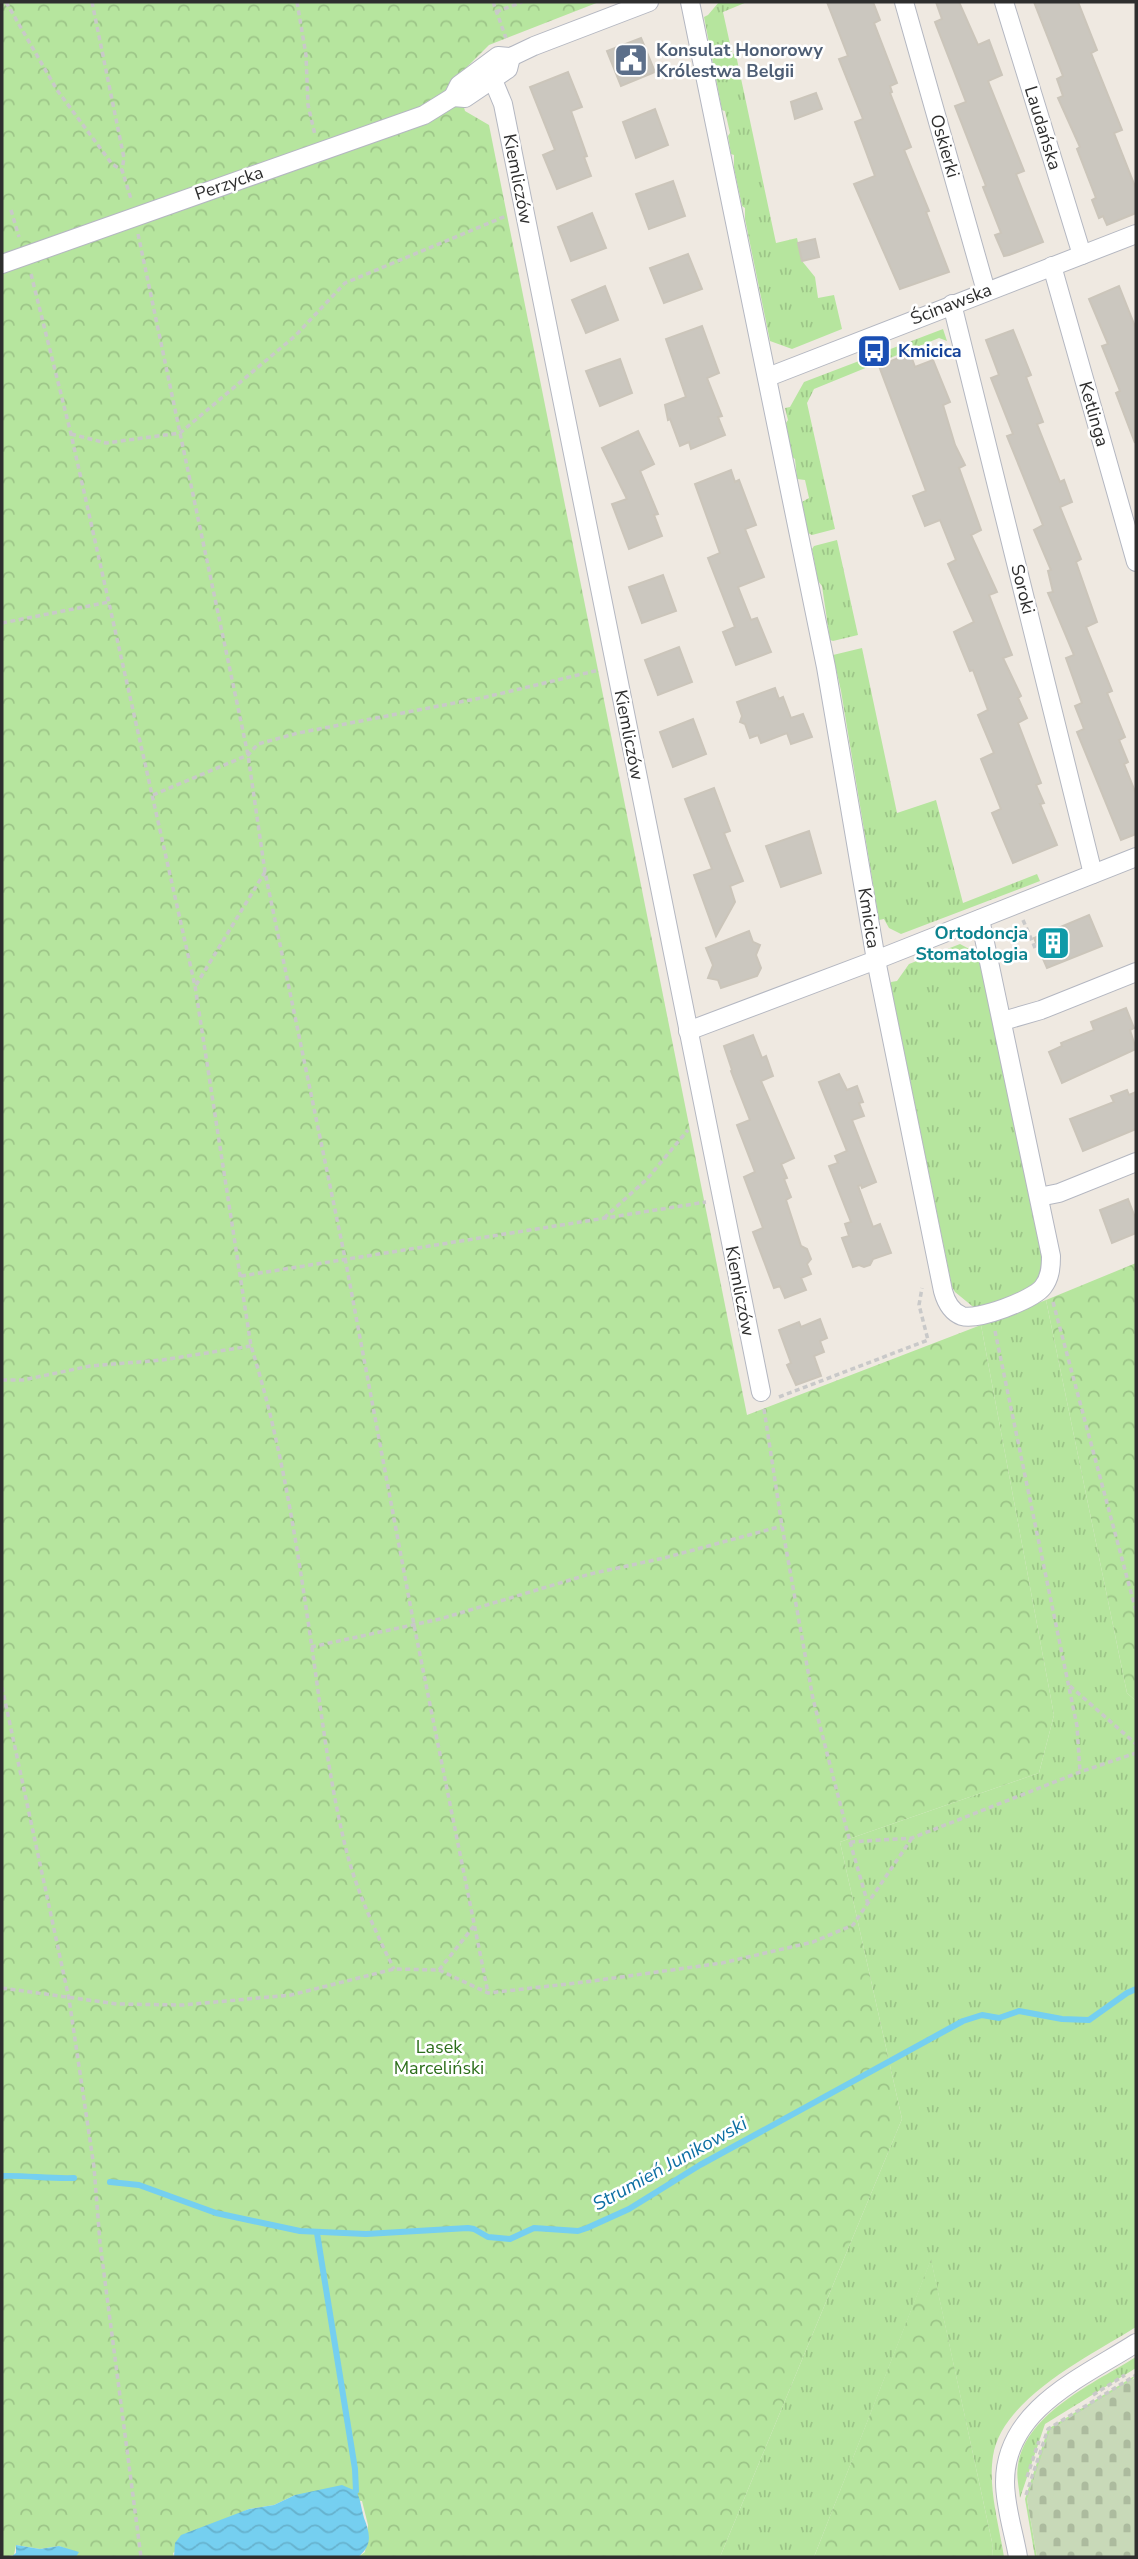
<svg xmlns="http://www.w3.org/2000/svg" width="1138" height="2559" font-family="'Nunito Sans',sans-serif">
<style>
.grass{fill:url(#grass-tufts)}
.forest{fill:url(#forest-crowns)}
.cemetery{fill:url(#cemetery-stones)}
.water{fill:url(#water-waves)}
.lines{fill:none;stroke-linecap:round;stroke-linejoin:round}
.stream{stroke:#75cff0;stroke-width:6}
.building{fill:#cbc7bf;stroke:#cbc5ba;stroke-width:2}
.minor-casing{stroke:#b4b7c1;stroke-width:20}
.path{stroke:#c9c9c9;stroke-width:3.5;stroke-dasharray:5 3.5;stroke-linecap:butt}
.minor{stroke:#fff;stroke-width:18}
.labels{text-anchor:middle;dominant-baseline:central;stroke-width:5;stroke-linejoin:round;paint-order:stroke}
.service-label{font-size:18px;font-weight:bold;fill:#4e5e75;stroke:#fff;text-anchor:start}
.street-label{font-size:18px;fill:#2e2e2e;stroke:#fff}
.transit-label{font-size:18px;font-weight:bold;fill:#164399;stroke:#fff;text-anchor:start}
.culture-label{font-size:18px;font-weight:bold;fill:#0d838f;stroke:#fff;text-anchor:end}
.park-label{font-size:18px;fill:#2c6e1b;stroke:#fff}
.water-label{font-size:19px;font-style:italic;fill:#0d6fa3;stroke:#fff}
</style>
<defs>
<pattern id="grass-tufts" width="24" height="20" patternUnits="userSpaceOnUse" patternTransform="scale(1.75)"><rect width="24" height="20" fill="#b6e59e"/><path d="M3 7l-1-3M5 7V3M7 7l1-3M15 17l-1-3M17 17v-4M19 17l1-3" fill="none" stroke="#9dc588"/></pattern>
<pattern id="forest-crowns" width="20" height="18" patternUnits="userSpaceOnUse" patternTransform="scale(1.75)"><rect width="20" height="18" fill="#b6e59e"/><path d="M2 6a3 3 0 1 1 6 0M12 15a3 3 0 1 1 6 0" fill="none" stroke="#9dc588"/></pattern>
<pattern id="cemetery-stones" width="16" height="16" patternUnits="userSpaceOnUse" patternTransform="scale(1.75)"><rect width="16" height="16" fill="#c8d9b8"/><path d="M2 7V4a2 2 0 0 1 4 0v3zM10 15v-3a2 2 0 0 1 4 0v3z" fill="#acbb9e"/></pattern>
<pattern id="water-waves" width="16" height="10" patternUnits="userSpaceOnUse" patternTransform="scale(1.75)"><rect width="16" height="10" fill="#75cff0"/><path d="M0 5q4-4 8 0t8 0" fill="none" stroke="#66b2ce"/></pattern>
</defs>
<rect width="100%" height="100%" fill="#efe9e1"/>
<!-- grass -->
<g class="grass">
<path d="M719 2H747L723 12 732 53 736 55 776 243 797 238 802 261 815 277 818 298 834 295 842 329 792 349 770 341 745 219V208L742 206 734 168V155L731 154 728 136 730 133 725 111 722 110 704 17 708 15Z"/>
<path d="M943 329 947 341 939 338 814 389 807 403 835 529 812 535 808 533 802 502 809 498 805 480 797 479 795 459 792 457 786 423 788 420 785 408 790 407 804 382Z"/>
<path d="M837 540 858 635 833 641 830 640 822 586 818 581 812 549 814 546Z"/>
<path d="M862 648 897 813 936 800 963 903 1037 874 1040 881 901 934 889 928 884 919 879 920 841 691 833 655Z"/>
<path d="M960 944 973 951 975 961 981 960 1044 1261 1039 1281 1028 1290 977 1310 955 1292 952 1287 891 987V982L897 981 909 964Z"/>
<path d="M1046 1300 1127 1693 1136 1701V2327C1090 2356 1002 2398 993 2456 988 2488 999 2525 1004 2557H993L992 2542 931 2260 814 2557H720L902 2119 840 1842 1039 1773 1054 1715 981 1325Z"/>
<path d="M1136 2357V2368L1045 2424 1020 2498C1019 2487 1016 2476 1018 2465 1026 2413 1096 2382 1136 2357Z"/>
<path d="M1136 2375 1027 2499 1037 2557H1035L1025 2499 1048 2429Z"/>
</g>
<!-- forest -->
<g class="forest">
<path d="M2 2H599L489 45 456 78 465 111 489 125 747 1415 981 1325 1054 1715 1039 1773 840 1842 902 2119 720 2557H358L365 2552 368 2525 362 2501 295 2495 274 2505 249 2509 227 2519 173 2553 174 2557H76L75 2552 59 2546 40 2549 16 2545 14 2555 2 2557Z"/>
<path d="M1136 1263V1701L1127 1693 1046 1300Z"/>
<path d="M931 2259 992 2542 993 2557H814Z"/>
</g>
<!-- cemetery -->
<path class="cemetery" d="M1136 2377V2557H1037L1027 2499 1050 2430Z"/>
<!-- water -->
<g class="water">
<path d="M342 2485 356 2491C361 2500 361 2508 364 2518 370 2534 373 2545 358 2557H174L175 2543 181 2535 249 2509 274 2505 295 2495Z"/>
<path d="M16 2545 40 2549 59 2546 79 2552 76 2557H11L16 2553Z"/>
</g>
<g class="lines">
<!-- stream -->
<g class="stream">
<path d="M2 2176C26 2175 49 2179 74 2178"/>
<path d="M110 2182 139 2185 216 2213 300 2231 366 2234 468 2228 474 2229 488 2237 510 2239 534 2228 578 2231 587 2228 629 2209 700 2165 963 2021 982 2015 999 2018 1019 2011 1062 2019 1089 2020 1127 1993 1136 1989"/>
<path d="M317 2233 355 2469 356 2491"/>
</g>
</g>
<!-- building -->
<g class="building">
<path d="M827 2H873L880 20 874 23 897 83 890 86 892 92 890 93 911 147 904 150 929 211 926 212 949 272 900 289 854 184 875 176 855 122 863 119 839 59 848 56Z"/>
<path d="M936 2H959L978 45 989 40 1002 75 988 81 1024 171 1016 174 1043 242 1009 255 1004 256 995 235 1001 233 983 187 986 186 955 106 966 102 935 22 942 19Z"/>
<path d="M1034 2H1078L1097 50 1091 53 1122 130 1114 133 1136 189V213L1107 225 1103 216 1099 218 1092 200 1096 198 1077 149 1080 147 1058 98 1063 96 1057 79 1063 76Z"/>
<path d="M641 38 655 72 621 86 607 51Z"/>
<path d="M568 72 582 107 571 111 587 156 584 157 591 176 557 189 543 155 555 150 530 87Z"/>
<path d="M816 93 822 109 795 119 791 102Z"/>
<path d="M655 109 668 145 636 158 623 122Z"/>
<path d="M673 181 685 216 649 229 636 194Z"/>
<path d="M592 213 606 248 571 261 558 227Z"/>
<path d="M815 239 819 257 802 261 798 243Z"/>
<path d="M688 254 702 289 664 303 650 268Z"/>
<path d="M605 286 618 320 586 333 572 300Z"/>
<path d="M1119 286 1136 329 1135 443 1116 393 1120 391 1102 346 1108 344 1089 299Z"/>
<path d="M702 326 719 373 707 378 722 416 718 417 725 435 691 449 689 442 680 446 670 419 668 420 665 405 686 397 666 339Z"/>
<path d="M1013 330 1031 375 1026 377 1043 422 1037 424 1060 482 1064 480 1072 502 1060 507 1081 559 1076 562 1097 622 1086 627 1112 691 1107 693 1125 737 1119 740 1128 762 1124 764 1136 794V834L1121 840 1077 732 1084 729 1075 706 1082 703 1066 658 1074 655 1048 593 1053 592 1048 571 1051 570 1034 530 1043 525 1007 436 1013 434 991 378 999 375 986 340Z"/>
<path d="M910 353 915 367 933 360 950 402 943 405 955 445 965 465 959 468 981 530 971 535 997 592 989 595 1012 655 1003 658 1021 696 1018 698 1027 718 1018 723 1041 783 1036 785 1044 803 1040 804 1057 845 1013 863 992 813 1001 809 981 759 994 753 978 715 988 710 973 670 970 671 954 632 974 622 948 564 956 560 940 520 925 526 913 496 926 491 879 366Z"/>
<path d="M620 359 632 393 600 406 586 371Z"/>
<path d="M638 431 654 464 640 471 658 514 654 515 662 536 629 549 612 504 627 499 602 448Z"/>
<path d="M731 470 735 482 739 480 756 525 745 529 764 577 738 587 751 620 757 618 771 652 736 665 723 632 735 627 708 558 720 553 695 484Z"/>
<path d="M663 575 676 611 642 623 629 587Z"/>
<path d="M679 647 692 682 658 695 645 660Z"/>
<path d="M775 688 779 699 783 697 791 718 803 714 812 737 791 744 787 733 761 743 758 735 750 738 745 724 740 722 742 716 737 702Z"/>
<path d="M693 719 706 754 673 767 660 732Z"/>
<path d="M714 788 730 831 724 833 743 881 730 886 735 902 716 936 694 875 712 869 685 799Z"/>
<path d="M809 831 821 873 781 887 766 846Z"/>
<path d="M1089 915 1102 946 1047 968 1034 938Z"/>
<path d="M749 931 753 942 760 945 756 955 761 968 757 976 721 988 718 980 708 978 713 965 706 948Z"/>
<path d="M1126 1008 1134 1028 1130 1030 1136 1049 1062 1083 1049 1052 1062 1046 1061 1043 1094 1030 1091 1022Z"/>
<path d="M753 1035 762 1058 766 1056 773 1076 761 1081 794 1158 781 1164 787 1178 784 1179 791 1197 786 1200 801 1246 807 1249 811 1259 807 1264 811 1274 801 1278 806 1290 785 1298 780 1286 774 1288 753 1232 763 1228 744 1177 755 1172 737 1125 750 1120 731 1071 732 1070 724 1046Z"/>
<path d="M839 1074 847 1090 857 1086 863 1102 859 1103 864 1116 852 1120 876 1182 862 1188 861 1185 858 1186 873 1227 880 1224 891 1253 873 1259 870 1265 864 1267 859 1265 853 1267 842 1238 849 1236 845 1224 851 1222 829 1166 838 1163 835 1156 847 1151 819 1082Z"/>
<path d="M1127 1090 1129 1095 1136 1092V1129L1083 1151 1070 1119 1114 1102 1111 1096Z"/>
<path d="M1128 1199 1136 1220V1233L1112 1243 1100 1210Z"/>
<path d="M820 1319 827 1338 820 1341 824 1352 814 1356 821 1376 796 1385 787 1365 791 1363 779 1330 799 1322 801 1327Z"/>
</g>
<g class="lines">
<!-- minor casing -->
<g class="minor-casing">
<g id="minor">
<path d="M690 2 826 667 876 960 943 1291C946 1302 951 1312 962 1316 977 1321 1033 1300 1043 1287 1050 1278 1051 1268 1051 1256L980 919"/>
<path d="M904 2 986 291"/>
<path d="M1004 2 1082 255"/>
<path d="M493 80 503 104 761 1392"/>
<path d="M453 97 459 85 498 56 511 57 534 46 649 2"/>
<path d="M453 97 465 98 508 69 511 57"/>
<path d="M2 264 424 115 453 97"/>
<path d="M1052 266 1136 562"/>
<path d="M952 304 1093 874"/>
<path d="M768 377 1136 234"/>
<path d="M1003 1021 1041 1010 1136 972"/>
<path d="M688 1031 876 960 1136 857"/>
<path d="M1039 1197 1059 1193 1136 1162"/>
<path d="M1018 2557C1014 2533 1005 2507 1005 2482 1005 2409 1083 2377 1136 2343"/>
</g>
</g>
<!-- path -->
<g class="path">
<path d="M6 2 57 90 112 164 122 170"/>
<path d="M92 2 124 158 122 170 131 199"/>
<path d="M297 2 306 55 308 105 315 135"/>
<path d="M493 2 506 38"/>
<path d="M496 12 522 2"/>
<path d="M11 210 19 237"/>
<path d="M138 234 248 755 265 872 345 1258 414 1625 488 1993"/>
<path d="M31 274 71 434 195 986 251 1346C282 1444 297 1546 312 1648 322 1717 330 1788 348 1857 359 1896 376 1933 394 1969"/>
<path d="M71 434 106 443 180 433 295 336 345 283 506 216"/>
<path d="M2 623 109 602"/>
<path d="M153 795 248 755 258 744 298 733 486 697 599 670"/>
<path d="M1023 920 1036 950"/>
<path d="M196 985 265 872"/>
<path d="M604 1218 647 1179 688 1130"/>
<path d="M241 1276 706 1202"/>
<path d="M1053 1302 1136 1611"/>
<path d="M995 1331 1077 1726 1080 1772"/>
<path d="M2 1380H23L90 1366 162 1360 251 1346"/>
<path d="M779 1397 928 1340 919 1305 922 1288"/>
<path d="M764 1409 782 1526 813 1699 850 1842 912 1838 1080 1772 1136 1753"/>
<path d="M311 1647 440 1619 590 1574 664 1558 782 1526"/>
<path d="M1070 1686 1136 1744"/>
<path d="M2 1687 69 1999 94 2167 100 2243 141 2557"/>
<path d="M850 1842 868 1904"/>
<path d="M439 1970 488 1993 585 1982 722 1963 813 1942 853 1925 912 1838"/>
<path d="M2 1988 117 2004 183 2005 291 1995 394 1969 439 1970 474 1926"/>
<path d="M1093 2395 1125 2375"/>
<path d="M1027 2477 1039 2441"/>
<path d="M1026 2495 1048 2429 1136 2375"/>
</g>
<!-- minor -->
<use href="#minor" class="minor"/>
</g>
<!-- icons -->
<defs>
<g id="civic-square" transform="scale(1.75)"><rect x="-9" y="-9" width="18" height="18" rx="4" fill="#5c6f8a" stroke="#fff"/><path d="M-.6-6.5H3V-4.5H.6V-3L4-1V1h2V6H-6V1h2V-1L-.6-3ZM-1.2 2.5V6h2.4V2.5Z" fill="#fff"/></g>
<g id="bus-square" transform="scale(1.75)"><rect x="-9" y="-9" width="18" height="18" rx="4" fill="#1a4fb4" stroke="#fff"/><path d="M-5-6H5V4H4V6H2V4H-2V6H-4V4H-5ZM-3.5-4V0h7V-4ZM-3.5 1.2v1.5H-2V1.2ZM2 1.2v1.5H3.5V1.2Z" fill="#fff"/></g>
<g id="building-square" transform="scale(1.75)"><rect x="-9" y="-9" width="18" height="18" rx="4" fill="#0f9aa8" stroke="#fff"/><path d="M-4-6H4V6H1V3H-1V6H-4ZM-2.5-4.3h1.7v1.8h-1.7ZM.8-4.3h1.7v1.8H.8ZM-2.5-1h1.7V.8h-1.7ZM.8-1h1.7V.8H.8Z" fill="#fff"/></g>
</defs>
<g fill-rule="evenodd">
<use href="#civic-square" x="631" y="60"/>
<use href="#bus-square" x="874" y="351"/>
<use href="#building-square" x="1053" y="943"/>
</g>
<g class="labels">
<!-- service labels -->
<g class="service-label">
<text x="656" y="50">Konsulat Honorowy<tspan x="656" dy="21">Królestwa Belgii</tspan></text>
</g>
<!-- street labels -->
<g class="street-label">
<text transform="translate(1043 128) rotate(73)">Laudańska</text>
<text transform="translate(945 146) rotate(74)">Oskierki</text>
<text transform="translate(518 179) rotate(79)">Kiemliczów</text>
<text transform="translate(229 183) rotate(-19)">Perzycka</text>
<text transform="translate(951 304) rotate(-21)">Ścinawska</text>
<text transform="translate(1094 414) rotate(74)">Ketlinga</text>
<text transform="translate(1023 589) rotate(76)">Soroki</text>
<text transform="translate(629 735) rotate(79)">Kiemliczów</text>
<text transform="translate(869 918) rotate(81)">Kmicica</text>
<text transform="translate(740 1291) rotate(79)">Kiemliczów</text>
</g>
<!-- transit labels -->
<g class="transit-label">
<text x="898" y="351">Kmicica</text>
</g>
<!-- culture labels -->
<g class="culture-label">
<text x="1028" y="933">Ortodoncja<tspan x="1028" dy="21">Stomatologia</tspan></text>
</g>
<!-- park labels -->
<g class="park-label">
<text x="439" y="2047">Lasek<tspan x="439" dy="21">Marceliński</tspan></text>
</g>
<!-- water labels -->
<g class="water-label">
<text transform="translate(670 2164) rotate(-29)">Strumień Junikowski</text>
</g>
</g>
<!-- border -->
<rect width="1138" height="2559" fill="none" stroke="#2e2e2e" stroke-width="7"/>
</svg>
